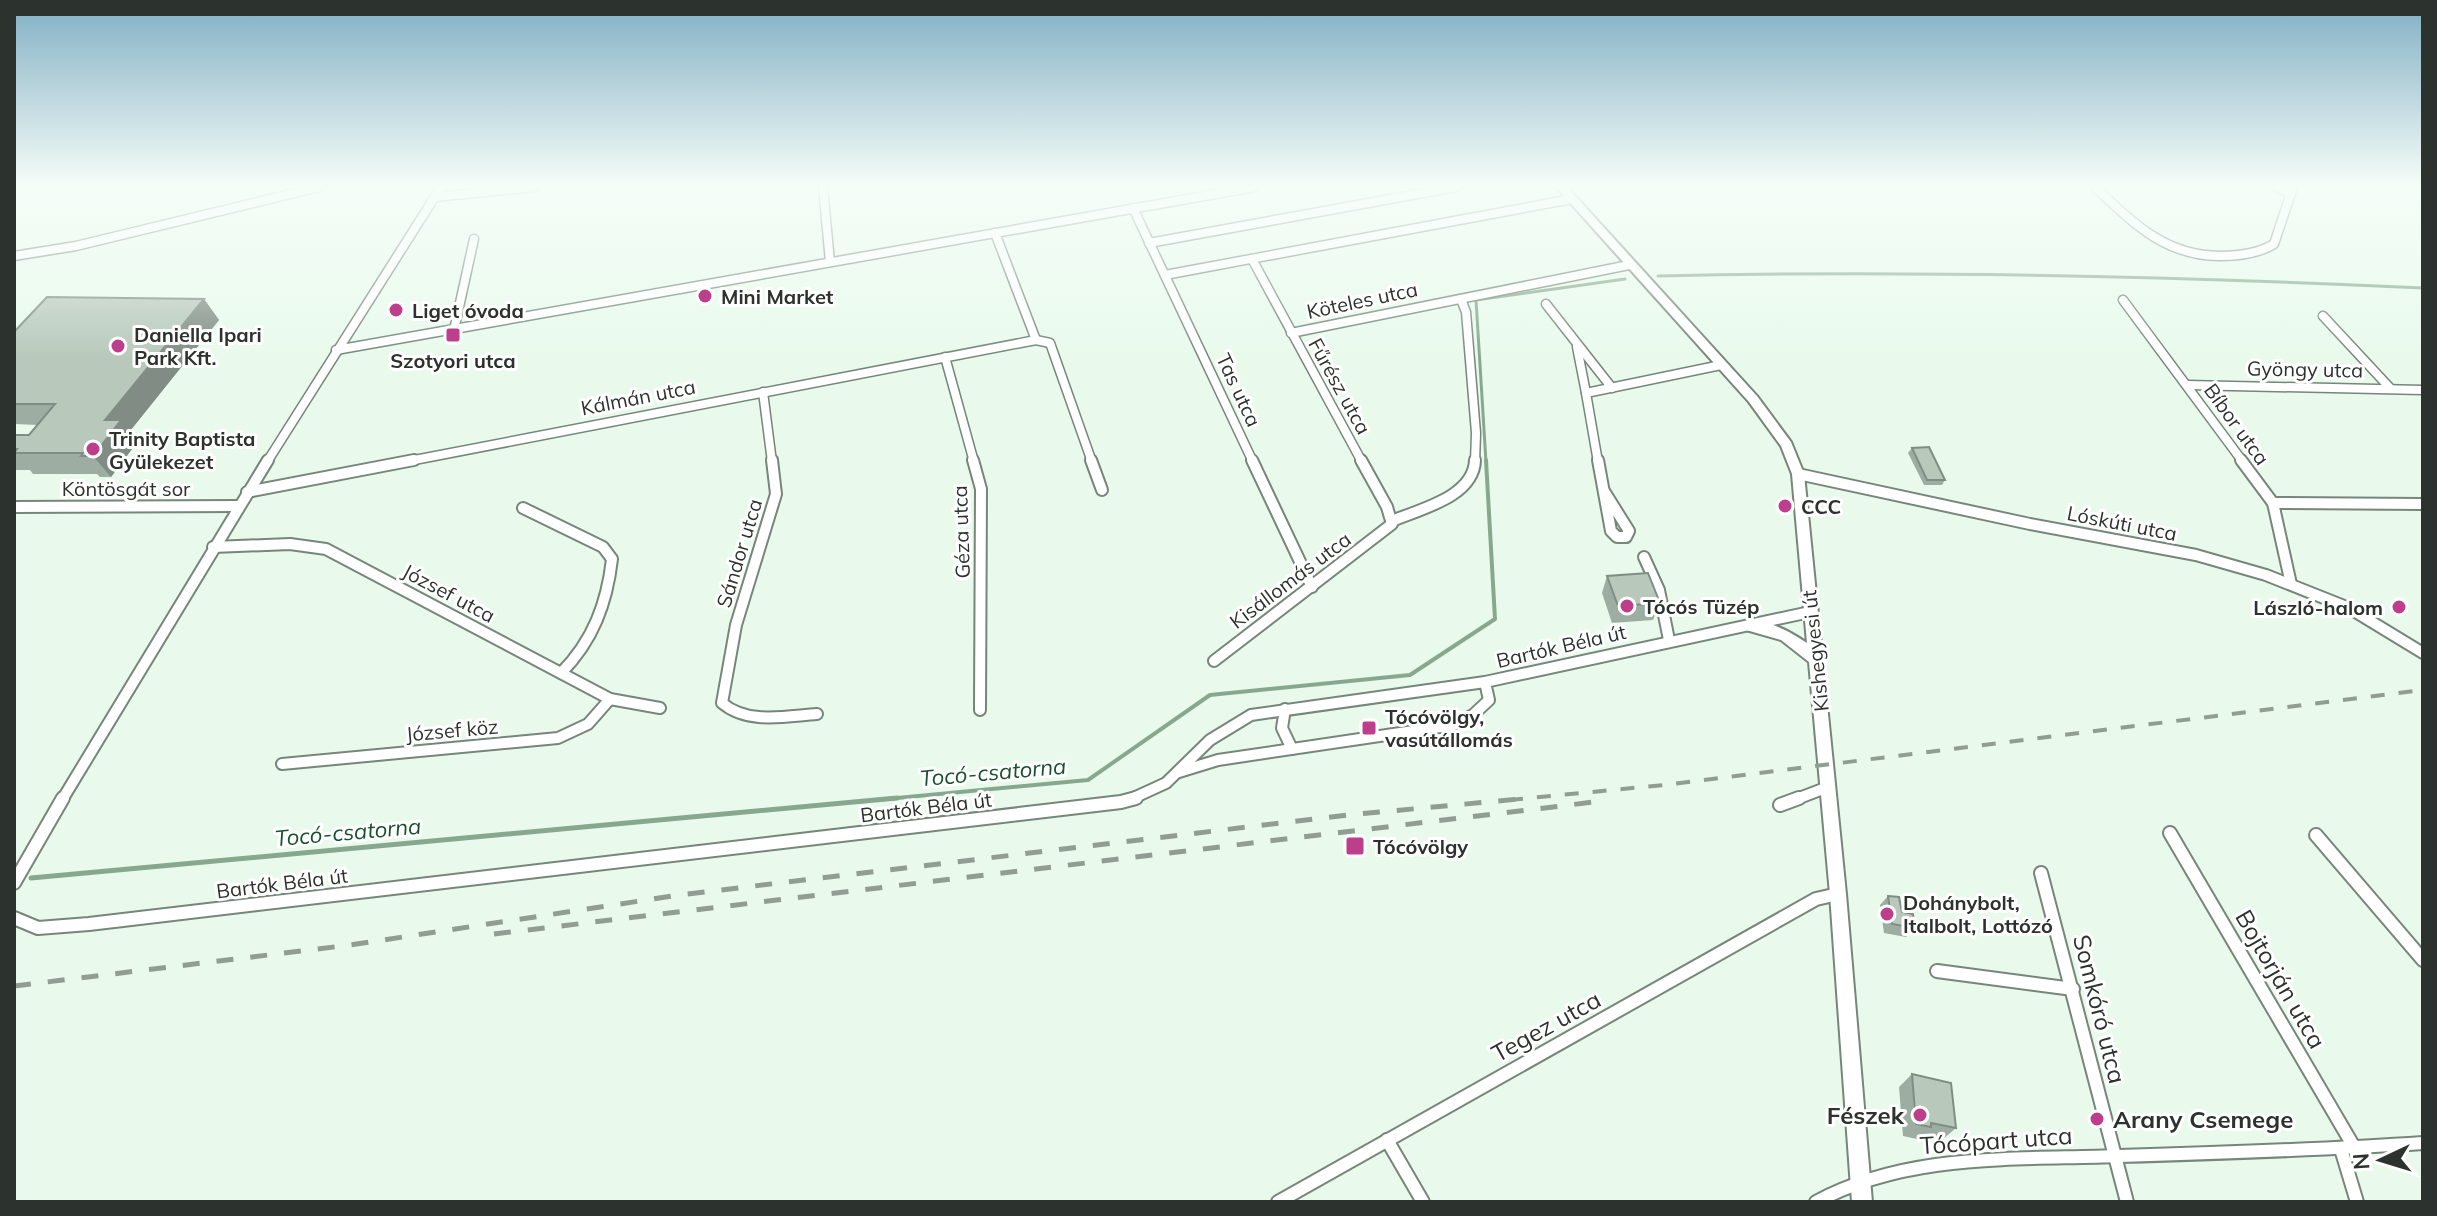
<svg xmlns="http://www.w3.org/2000/svg" width="2437" height="1216" font-family="Mulish,sans-serif">
<style>
.lines{fill:none;stroke-linecap:round;stroke-linejoin:round}
.stream-far2{stroke:#87a88f;stroke-width:3}
.stream-far1{stroke:#87a88f;stroke-width:4}
.stream{stroke:#87a88f;stroke-width:5}
.street-far2-casing{stroke:#76867a;stroke-width:11}
.street-far1-casing{stroke:#76867a;stroke-width:14}
.street-casing{stroke:#76867a;stroke-width:16}
.secondary-casing{stroke:#76867a;stroke-width:4}
.street-far2{stroke:#fff;stroke-width:8}
.street-far1{stroke:#fff;stroke-width:10}
.street{stroke:#fff;stroke-width:12}
.secondary{fill:#fff;fill-rule:evenodd}
.rail-far1{stroke:#919d93;stroke-width:4;stroke-dasharray:14 14;stroke-linecap:butt}
.rail{stroke:#919d93;stroke-width:5;stroke-dasharray:17 17;stroke-linecap:butt}
.wall{fill:#9eada2}
.shaded-wall{fill:#818d84}
.building{fill:#b8c9bc;stroke:#818d84;stroke-width:2}
.poi-dot{fill:#bd3f8c;stroke:#fff;stroke-width:3}
.labels{text-anchor:middle;dominant-baseline:central;stroke-width:6;stroke-linejoin:round;paint-order:stroke}
.poi-label{font-size:20px;font-weight:bold;fill:#2c322d;stroke:#fff;text-anchor:start}
.street-label{font-size:20px;fill:#2c322d;stroke:#fff}
.water-label{font-size:22px;font-style:italic;fill:#19502e;stroke:#fff}
.near-street-label{font-size:24px;fill:#2c322d;stroke:#fff}
.near-poi-label{font-size:24px;font-weight:bold;fill:#2c322d;stroke:#fff;text-anchor:end}
</style>
<rect width="100%" height="100%" fill="#e9faed"/>
<g class="lines">
<!-- stream-far2 -->
<g class="stream-far2">
<path d="M1658 276C1913 270 2168 276 2423 288"/>
<path d="M1486 462 1476 300 1625 279"/>
</g>
<!-- stream-far1 -->
<path class="stream-far1" d="M876 800 1088 780 1210 695 1410 675 1495 619 1486 460"/>
<!-- stream -->
<path class="stream" d="M31 878 897 798"/>
<!-- street-far2 casing -->
<g class="street-far2-casing">
<g id="street-far2">
<path d="M823 187 830 262"/>
<path d="M2095 187C2133 223 2165 256 2220 256 2239 256 2258 254 2274 244L2293 187"/>
<path d="M2277 187 2291 194"/>
<path d="M435 197 535 187"/>
<path d="M1133 208 1253 462"/>
<path d="M995 233 1036 340"/>
<path d="M1149 243 1456 187"/>
<path d="M14 256 76 246 319 187"/>
<path d="M1252 259 1362 462"/>
<path d="M1165 275 1572 199"/>
<path d="M1461 299 1466 312 1476 433 1475 462"/>
<path d="M2123 300 2243 462"/>
<path d="M1546 304 1612 388"/>
<path d="M2323 316 2390 388"/>
<path d="M454 330 474 239"/>
<path d="M1291 333 1629 265"/>
<path d="M1577 347 1586 393"/>
<path d="M336 350 1255 187"/>
<path d="M945 357 974 462"/>
<path d="M2187 385 2423 390"/>
<path d="M763 392 772 462"/>
<path d="M267 462 441 187"/>
<path d="M404 462 1036 340 1050 343 1092 462"/>
<path d="M1598 462 1586 393 1721 365"/>
</g>
</g>
<!-- street-far1 casing -->
<g class="street-far1-casing">
<g id="street-far1">
<path d="M772 460 776 494 736 625 722 703C748 725 786 716 817 714"/>
<path d="M973 460 981 489 980 710"/>
<path d="M1091 460 1102 490"/>
<path d="M1252 460 1312 587"/>
<path d="M1598 460 1611 531 1617 537H1626L1629 531 1604 491"/>
<path d="M2241 460 2273 503 2291 584"/>
<path d="M1798 474 2030 524 2196 555 2266 575 2349 608 2423 653"/>
<path d="M247 492 414 460"/>
<path d="M2273 503 2423 504"/>
<path d="M14 507 238 506"/>
<path d="M523 508 603 547 612 559C607 603 593 641 561 673"/>
<path d="M1392 521C1420 509 1474 497 1475 460"/>
<path d="M213 547 290 544 326 549 610 699 660 708"/>
<path d="M1644 557 1659 590 1669 640"/>
<path d="M1214 661 1392 524 1387 507 1361 460"/>
<path d="M1285 709 1282 728 1292 749"/>
<path d="M282 764 558 738 588 724 610 699"/>
<path d="M1179 772 1218 760 1454 725 1473 715 1489 700 1485 682"/>
<path d="M62 800 268 460"/>
<path d="M1129 800 1166 783 1210 740 1251 715 1485 682 1810 612"/>
<path d="M1794 800 1828 787"/>
</g>
</g>
<!-- street casing -->
<g class="street-casing">
<g id="street">
<path d="M1780 805 1799 798"/>
<path d="M2170 833 2354 1147"/>
<path d="M2316 835 2423 960"/>
<path d="M2041 873 2127 1202"/>
<path d="M14 883 63 798"/>
<path d="M14 918 38 928 89 924 1121 802 1136 798"/>
<path d="M1937 971 2073 989"/>
<path d="M1387 1140 1423 1202"/>
<path d="M2341 1149 2357 1202"/>
<path d="M1278 1202 1816 899 1838 894"/>
<path d="M1816 1202C1909 1152 2017 1160 2119 1156 2221 1153 2322 1150 2423 1143"/>
</g>
</g>
<!-- secondary casing -->
<g class="secondary-casing">
<path id="secondary" d="M1556 187H1567L1757 396 1791 442 1804 474 1846 894 1872 1202H1852L1830 894 1809 662 1781 640 1746 630 1744 626 1746 622C1766 618 1791 632 1807 643L1792 474 1781 446 1749 402Z"/>
</g>
<!-- street-far2 -->
<use href="#street-far2" class="street-far2"/>
<!-- street-far1 -->
<use href="#street-far1" class="street-far1"/>
<!-- street -->
<use href="#street" class="street"/>
<!-- secondary -->
<use href="#secondary" class="secondary"/>
<!-- rail-far1 -->
<path class="rail-far1" d="M1509 800 1664 785 2423 690"/>
<!-- rail -->
<g class="rail">
<path d="M494 934 1594 802"/>
<path d="M14 986 350 945 679 895 1348 815 1530 798"/>
</g>
</g>
<!-- wall -->
<g class="wall">
<path d="M204 299 219 320 130 431 138 441 111 477H100L97 474H33L30 470H14V435H29L38 425 14 424V332Z"/>
<path d="M1912 448 1945 480 1942 485H1924L1908 453Z"/>
<path d="M1607 576 1660 603 1653 620 1612 623 1602 593Z"/>
<path d="M1888 896 1915 928 1906 937 1884 933 1880 905Z"/>
<path d="M1912 1074 1956 1128 1942 1140 1922 1135 1917 1139 1903 1136 1899 1087Z"/>
</g>
<!-- shaded-wall -->
<path class="shaded-wall" d="M204 299 219 320 130 431 138 441 111 477 93 456 105 420Z"/>
<!-- building -->
<g class="building">
<path d="M47 297 204 299 105 420H121L93 456H81L83 453H14L17 449H14V435H29L55 404H14V332Z"/>
<path d="M1929 447 1945 480H1927L1912 448Z"/>
<path d="M1648 573 1660 603 1618 606 1607 576Z"/>
<path d="M1888 896 1899 897 1902 912 1913 914 1915 928 1892 924Z"/>
<path d="M1912 1074 1951 1083 1956 1128 1931 1123V1127L1916 1124Z"/>
</g>
<!-- sky -->
<linearGradient id="sky" x2="0" y2="1"><stop stop-color="#81afc4"/><stop offset="0.52" stop-color="#f5fdf7"/><stop offset="1" stop-color="#f5fdf7" stop-opacity="0"/></linearGradient>
<rect width="2437" height="358" fill="url(#sky)"/>
<!-- markers -->
<g class="poi-dot">
<circle cx="705" cy="296" r="8"/>
<circle cx="396" cy="310" r="8"/>
<rect x="445" y="327" width="16" height="16" rx="4"/>
<circle cx="118" cy="346" r="8"/>
<circle cx="93" cy="449" r="8"/>
<circle cx="1785" cy="506" r="8"/>
<circle cx="1627" cy="606" r="8"/>
<circle cx="2399" cy="607" r="8"/>
<rect x="1361" y="720" width="16" height="16" rx="4"/>
<rect x="1345" y="836" width="20" height="20" rx="4"/>
<circle cx="1887" cy="914" r="8"/>
<circle cx="1920" cy="1115" r="8"/>
<circle cx="2097" cy="1119" r="8"/>
</g>
<g class="labels">
<!-- poi labels -->
<g class="poi-label">
<text x="721" y="296">Mini Market</text>
<text x="412" y="310">Liget óvoda</text>
<text x="134" y="334">Daniella Ipari<tspan x="134" dy="23">Park Kft.</tspan></text>
<text x="453" y="360" text-anchor="middle">Szotyori utca</text>
<text x="109" y="438">Trinity Baptista<tspan x="109" dy="23">Gyülekezet</tspan></text>
<text x="1801" y="506">CCC</text>
<text x="1643" y="606">Tócós Tüzép</text>
<text x="2383" y="607" text-anchor="end">László-halom</text>
<text x="1385" y="716">Tócóvölgy,<tspan x="1385" dy="23">vasútállomás</tspan></text>
<text x="1373" y="846">Tócóvölgy</text>
<text x="1903" y="902">Dohánybolt,<tspan x="1903" dy="23">Italbolt, Lottózó</tspan></text>
</g>
<!-- street labels -->
<g class="street-label">
<text transform="translate(1362 300) rotate(-12)">Köteles utca</text>
<text transform="translate(2305 369) rotate(1)">Gyöngy utca</text>
<text transform="translate(1340 386) rotate(61)">Fűrész utca</text>
<text transform="translate(1239 390) rotate(65)">Tas utca</text>
<text transform="translate(638 397) rotate(-11)">Kálmán utca</text>
<text transform="translate(2237 424) rotate(54)">Bíbor utca</text>
<text x="126" y="488">Köntösgát sor</text>
<text transform="translate(2122 523) rotate(11)">Lóskúti utca</text>
<text transform="translate(961 532) rotate(-92)">Géza utca</text>
<text transform="translate(739 553) rotate(-73)">Sándor utca</text>
<text transform="translate(1290 580) rotate(-37)">Kisállomás utca</text>
<text transform="translate(449 593) rotate(28)">József utca</text>
<text transform="translate(1561 646) rotate(-13)">Bartók Béla út</text>
<text transform="translate(1815 651) rotate(-96)">Kishegyesi út</text>
<text transform="translate(452 730) rotate(-5)">József köz</text>
<text transform="translate(926 807) rotate(-7)">Bartók Béla út</text>
<text transform="translate(282 883) rotate(-7)">Bartók Béla út</text>
</g>
<!-- water labels -->
<g class="water-label">
<text transform="translate(993 772) rotate(-5)">Tocó-csatorna</text>
<text transform="translate(348 832) rotate(-5)">Tocó-csatorna</text>
</g>
<!-- near-street labels -->
<g class="near-street-label">
<text transform="translate(2281 979) rotate(60)">Bojtorján utca</text>
<text transform="translate(2100 1009) rotate(76)">Somkóró utca</text>
<text transform="translate(1546 1026) rotate(-29)">Tegez utca</text>
<text transform="translate(1996 1140) rotate(-4)">Tócópart utca</text>
</g>
<!-- near-poi labels -->
<g class="near-poi-label">
<text x="1904" y="1115">Fészek</text>
<text x="2113" y="1119" text-anchor="start">Arany Csemege</text>
</g>
</g>
<!-- border -->
<rect width="2437" height="1216" fill="none" stroke="#2c322d" stroke-width="32"/>
<!-- north arrow -->
<g transform="translate(2381 1160) rotate(266)" stroke="#ffffff" stroke-width="6" paint-order="stroke">
<path d="M0-6L14 30L0 20L-14 30Z" fill="#2c322d"/>
<text y="-12" font-size="22" font-weight="bold" text-anchor="middle" fill="#2c322d">N</text>
</g>
</svg>
